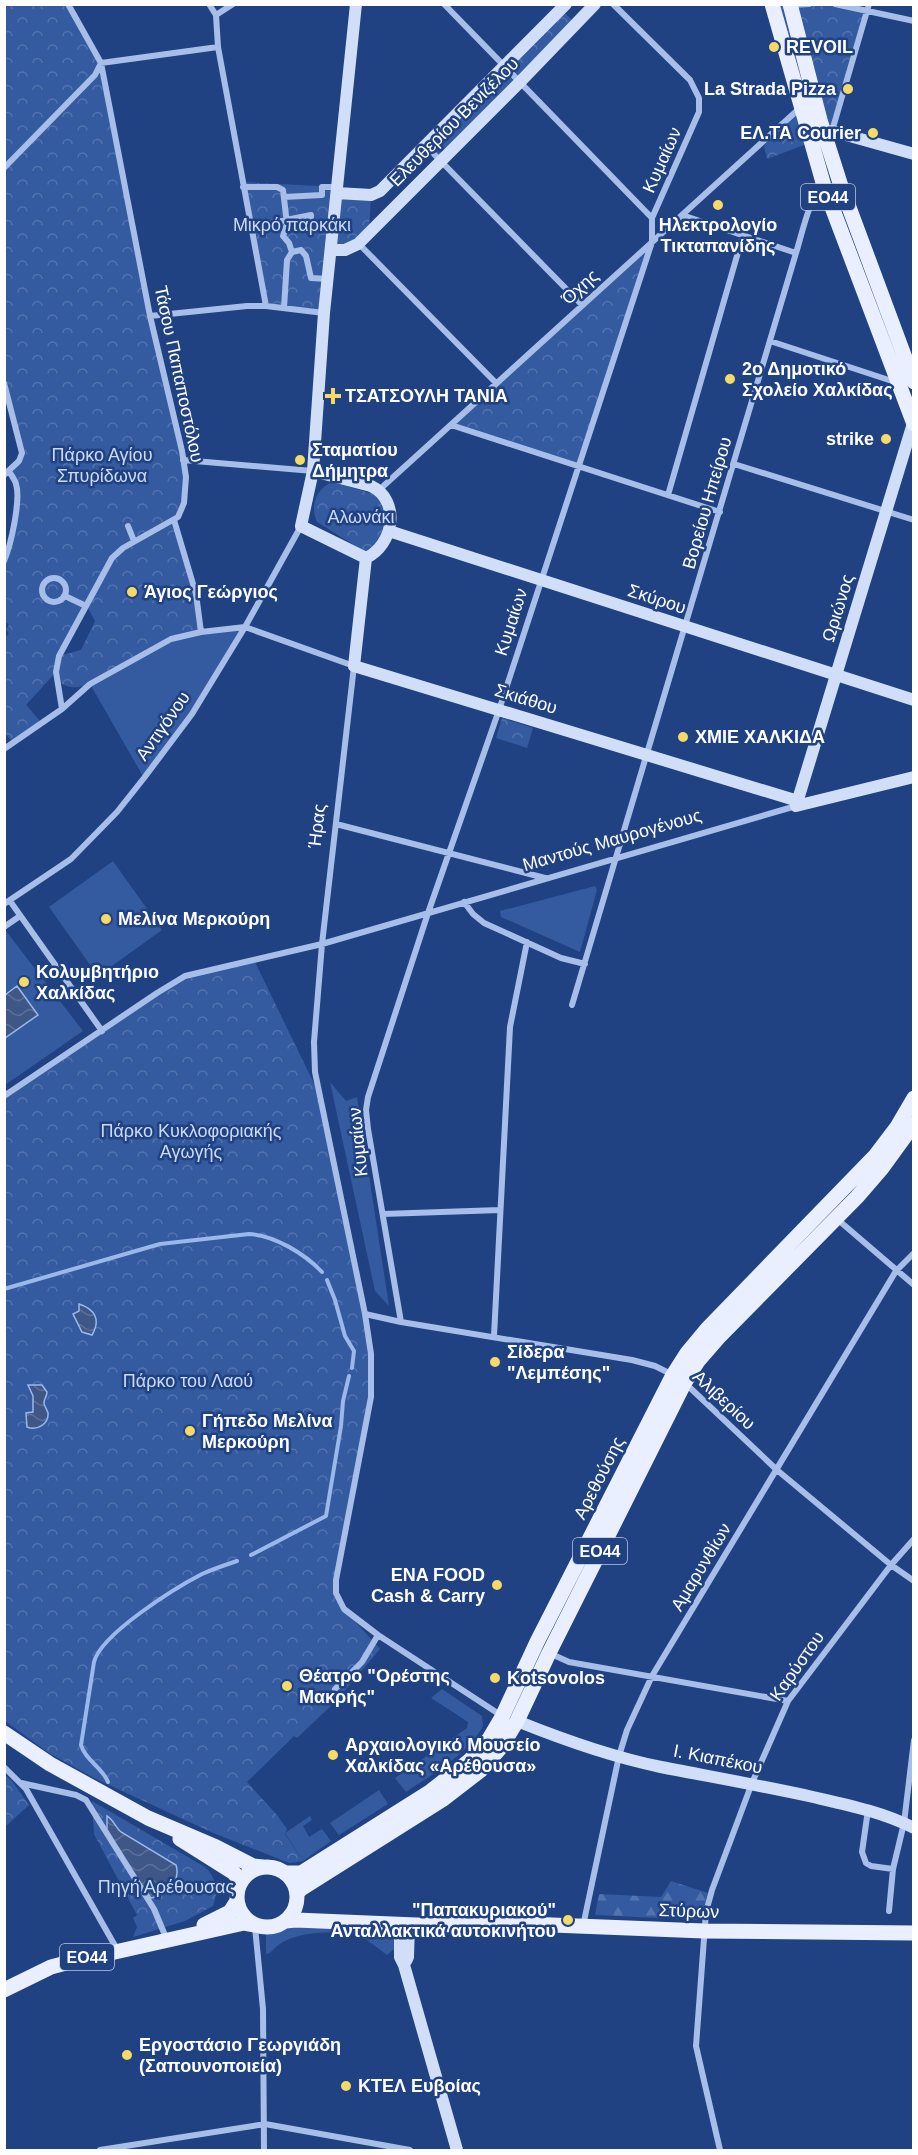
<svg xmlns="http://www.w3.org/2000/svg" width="918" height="2155" font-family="Helvetica,sans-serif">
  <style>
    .grass { fill: #345aa0 }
    .forest { fill: url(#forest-firs) }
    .park { fill: url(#park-crowns); fill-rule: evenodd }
    .water { fill: url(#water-waves); stroke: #9ab8ea; stroke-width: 1.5 }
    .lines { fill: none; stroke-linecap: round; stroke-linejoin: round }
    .stream { stroke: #9ab8ea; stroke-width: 4 }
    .street { stroke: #a7bee8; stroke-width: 6 }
    .secondary { stroke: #d1def7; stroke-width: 12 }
    .primary { stroke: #e9effe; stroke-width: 15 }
    .poi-dot { fill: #f6da67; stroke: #204282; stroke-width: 2 }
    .labels { text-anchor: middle; stroke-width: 5; stroke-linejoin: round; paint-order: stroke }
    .shield { fill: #204282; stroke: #bcc6da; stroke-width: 1.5 }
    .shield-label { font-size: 16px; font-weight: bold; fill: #fff }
    .poi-label { font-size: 18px; font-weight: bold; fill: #fff; stroke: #204282; text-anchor: start }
    .street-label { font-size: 18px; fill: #fff; stroke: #204282 }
    .park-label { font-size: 18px; fill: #cbdaf6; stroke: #204282 }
  </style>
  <defs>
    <pattern id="forest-firs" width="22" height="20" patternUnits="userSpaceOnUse" patternTransform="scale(1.5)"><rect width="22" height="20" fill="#345aa0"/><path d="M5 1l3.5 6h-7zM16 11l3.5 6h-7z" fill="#5273ae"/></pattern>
    <pattern id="park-crowns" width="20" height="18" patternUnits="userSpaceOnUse" patternTransform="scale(1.5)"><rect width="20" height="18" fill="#345aa0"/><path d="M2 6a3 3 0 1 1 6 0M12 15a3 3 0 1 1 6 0" fill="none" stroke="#5273ae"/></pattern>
    <pattern id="water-waves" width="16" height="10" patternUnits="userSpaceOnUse" patternTransform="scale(1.5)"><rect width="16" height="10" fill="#3f5786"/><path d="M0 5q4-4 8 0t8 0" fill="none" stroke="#5c7098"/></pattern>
  </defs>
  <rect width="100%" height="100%" fill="#204282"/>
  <path class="grass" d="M245,627L192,714L144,778L90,684L171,639Z
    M113,861L162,930L98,976L49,907Z
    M595,886L597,890L580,952L501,917L500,911Z
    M6,931L83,1031L5,1085L4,932Z
    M330,1082L346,1101L357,1097L389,1306L375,1291Z
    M442,1689L482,1716L483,1726C467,1755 433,1774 406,1792L395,1778L467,1728L468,1722L431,1698Z
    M379,1790L388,1804L339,1835L330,1823Z
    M310,1816L312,1820L303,1826L309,1837L322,1829L331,1841L303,1861L285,1833Z
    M300,1926L329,1927L335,1932C311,1933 286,1934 270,1953L266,1954V1931Z
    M355,1931H387L394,1937V1949L387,1955Z"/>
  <path class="forest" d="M671,1881L708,1893L700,1920L595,1915L599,1894L661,1897Z"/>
  <path class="park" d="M5,5H68L101,63L150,316L182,451L185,498L174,520L196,594L201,632L182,636L90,684C78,688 71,689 60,683L56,672L26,705L41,722L13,743L5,733L4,638L9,634L6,629L9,625L5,621V560L9,546L16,485L9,471L22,453L4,383ZM87,606L95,621L81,650L59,656Z
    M772,5H835L868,11L832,131L812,142L767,159L764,146L801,106Z
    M561,9L576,24L441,161L426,146Z
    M242,182L337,187L371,195L369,233L331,251L324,313L266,306Z
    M652,242L578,466L451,425Z
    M332,482L377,495L387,510L379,543L366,551L362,550L317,522C310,506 315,490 332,482Z
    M502,718L533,728L527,748L496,738Z
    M254,960L321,1098L365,1314L371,1397L336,1593L344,1609L380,1649L336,1701L297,1738L294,1736L247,1782L277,1815L287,1829L285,1834L303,1861L290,1863L284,1861L211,1832L96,1779L49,1753L5,1721V1096L185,976Z
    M5,1775L12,1781L29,1805L5,1827Z
    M92,1801L205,1867C216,1877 219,1892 213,1906L185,1921L133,1937L137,1927L133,1918L137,1915L94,1834Z"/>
  <path class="water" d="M17,986L38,1015L5,1038V995Z
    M79,1304C95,1309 101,1320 92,1335L82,1332L73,1314L79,1311Z
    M28,1385H42L47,1392C47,1396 44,1399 44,1403C44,1406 47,1409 48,1413C49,1424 37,1431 27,1427L26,1413L33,1412V1396Z
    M107,1816C114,1820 115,1827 121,1832L176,1865C181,1881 166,1896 151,1898L104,1831L107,1828Z"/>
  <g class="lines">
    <path class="stream" d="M327,1280L335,1300L345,1336L354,1351L352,1368
      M4,1289L160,1244L249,1234C274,1235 305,1254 322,1272
      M251,1555L326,1516L341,1426L343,1401L349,1376
      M108,1782C103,1768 85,1760 81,1745L94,1662C101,1634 175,1588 202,1574C213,1569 225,1565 237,1561"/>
    <path class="street" d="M209,4L216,15L218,47L266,306
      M444,4L652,218
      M835,4L914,21
      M791,5L809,4
      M216,15L233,4
      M832,131L869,4
      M426,146L582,305
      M4,168L95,75L101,63L218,47
      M243,187H277L283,190L287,224L283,236L289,243L292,252
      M284,197L322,195V187H337
      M682,215L796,253
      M250,227L311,215V225L332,227
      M359,244L496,383
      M284,308L287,260L292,252L301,250L306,256L311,278L328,279
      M150,316L247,306H266L324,313
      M770,341L895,382
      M4,383L22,453L19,461L4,475
      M451,425L720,512
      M183,460L313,471
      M734,464L914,520
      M379,490L801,107
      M668,495L743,235
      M174,520L196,594L201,632
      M128,526L134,541
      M4,561C11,545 21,500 16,484C15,480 11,475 9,471
      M42 590a12 12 0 1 1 24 0a12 12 0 1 1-24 0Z
      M65,596L86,606
      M62,709L56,672L59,656L112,558L123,548L178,517L184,503L186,477L182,451L150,316L101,63L68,4
      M4,749L62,709L90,684L171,639L201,632L245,627L354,666L322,944L314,1042L315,1072L365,1314L371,1354V1397L336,1580V1593L344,1609L378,1635L502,1716
      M336,824L545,878
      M10,901L102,1031
      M464,902L473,914L484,923L561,958L585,964
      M4,904L71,859L117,812L144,778L192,714L245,627L301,526
      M4,927L20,916
      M572,1005L796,253C801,238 810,193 824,186
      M4,1096L157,993L185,976L322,944L796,806
      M383,1214L500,1210
      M837,1219L914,1285
      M365,1314L401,1322L632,1360L655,1366L673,1375
      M401,1322L368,1129L366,1110L368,1097L428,913L499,710L652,242V218L699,112V98L690,80L613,4
      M494,1336L510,1027L527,942
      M686,1384L777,1470L891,1565L914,1581
      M549,1653L569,1662L788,1701
      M335,1689L362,1662L378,1635
      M4,1767L26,1789L118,1951
      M21,1783L76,1795L86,1800L154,1909L167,1940
      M868,1810L862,1852L866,1863L871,1866L893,1869L904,1823L914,1740
      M889,1911L893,1869
      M583,1926L619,1756L627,1730L652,1676L896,1271L914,1253
      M255,1927L263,2009L264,2150
      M100,2150L265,2124L410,2150
      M720,2150L696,2046L706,1912L712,1890L752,1783L788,1701L891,1565L914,1539"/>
    <path class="secondary" d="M824,134L832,131L914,154
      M337,193L371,195L380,191L566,4
      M331,250H345L358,244L519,83L595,4
      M313,471L371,486C401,500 394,545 366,558L301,526L313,471L324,313L356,4
      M389,531L914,700
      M366,558L354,666L798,801
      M796,806L914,420
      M796,806L914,777
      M517,1721C564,1740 612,1757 661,1767C712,1777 763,1786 813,1797C848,1805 882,1812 914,1828
      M400,1924V1957L404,1965L457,2150
      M406,1961L408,1957L409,1924"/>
    <path class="primary" d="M772,4L824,186L914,424
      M790,4L820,120L840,183L914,382
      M4,1733L50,1764L148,1818L216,1847L253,1866L263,1867
      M180,1839L234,1873L238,1878L239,1886
      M237 1897a30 30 0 1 1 60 0a30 30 0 1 1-60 0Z
      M286,1873H301L431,1791L469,1761L489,1739L502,1717L537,1642L673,1375L687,1353L707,1329L875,1156L897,1127L914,1098
      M297,1893L301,1889L442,1800L481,1770L502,1746L517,1721L549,1653L685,1382L698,1361L718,1338L857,1197L882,1168L914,1124
      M285,1921L296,1920L416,1925L527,1924L704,1931L914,1933
      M204,1925L230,1912L237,1901
      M4,1990L51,1967L66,1963L244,1923L255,1925"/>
  </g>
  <g class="poi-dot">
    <circle cx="774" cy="47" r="6"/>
    <circle cx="848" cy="89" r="6"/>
    <circle cx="873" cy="133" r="6"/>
    <circle cx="718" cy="205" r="6"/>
    <circle cx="730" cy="379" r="6"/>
    <path d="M330 387h6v6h6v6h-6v6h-6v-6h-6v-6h6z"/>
    <circle cx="886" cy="439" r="6"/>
    <circle cx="300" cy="460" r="6"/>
    <circle cx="132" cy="592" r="6"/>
    <circle cx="683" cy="737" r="6"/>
    <circle cx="106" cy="919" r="6"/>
    <circle cx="24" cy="982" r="6"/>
    <circle cx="495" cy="1362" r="6"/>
    <circle cx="190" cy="1431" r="6"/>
    <circle cx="497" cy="1585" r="6"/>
    <circle cx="495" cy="1678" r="6"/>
    <circle cx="287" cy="1686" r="6"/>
    <circle cx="333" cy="1755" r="6"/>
    <circle cx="568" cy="1920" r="6"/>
    <circle cx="127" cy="2055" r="6"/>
    <circle cx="346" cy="2086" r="6"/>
  </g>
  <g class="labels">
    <g class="shield">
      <rect x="801" y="184" width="54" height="26" rx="4.5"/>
      <rect x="573" y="1538" width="54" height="26" rx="4.5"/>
      <rect x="60" y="1944" width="54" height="26" rx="4.5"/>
    </g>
    <g class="shield-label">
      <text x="828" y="203">ΕΟ44</text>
      <text x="600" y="1557">ΕΟ44</text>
      <text x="87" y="1963">ΕΟ44</text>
    </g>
    <g class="poi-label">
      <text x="786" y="53">REVOIL</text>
      <text x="836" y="95" text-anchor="end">La Strada Pizza</text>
      <text x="861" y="139" text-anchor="end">ΕΛ.ΤΑ Courier</text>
      <text x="718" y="231" text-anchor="middle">Ηλεκτρολογίο<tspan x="718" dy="21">Τικταπανίδης</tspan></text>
      <text x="742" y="375">2ο Δημοτικό<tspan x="742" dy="21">Σχολείο Χαλκίδας</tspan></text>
      <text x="345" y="402">ΤΣΑΤΣΟΥΛΗ ΤΑΝΙΑ</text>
      <text x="874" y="445" text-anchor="end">strike</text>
      <text x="312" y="456">Σταματίου<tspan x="312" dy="21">Δήμητρα</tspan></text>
      <text x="144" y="598">Άγιος Γεώργιος</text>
      <text x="695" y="743">ΧΜΙΕ ΧΑΛΚΙΔΑ</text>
      <text x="118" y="925">Μελίνα Μερκούρη</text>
      <text x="36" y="978">Κολυμβητήριο<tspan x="36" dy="21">Χαλκίδας</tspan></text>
      <text x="507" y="1358">Σίδερα<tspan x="507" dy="21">"Λεμπέσης"</tspan></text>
      <text x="202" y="1427">Γήπεδο Μελίνα<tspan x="202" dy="21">Μερκούρη</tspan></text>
      <text x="485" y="1581" text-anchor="end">ENA FOOD<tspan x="485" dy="21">Cash &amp; Carry</tspan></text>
      <text x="299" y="1682">Θέατρο "Ορέστης<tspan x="299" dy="21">Μακρής"</tspan></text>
      <text x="507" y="1684">Kotsovolos</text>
      <text x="345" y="1751">Αρχαιολογικό Μουσείο<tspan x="345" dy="21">Χαλκίδας «Αρέθουσα»</tspan></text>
      <text x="556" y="1916" text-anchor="end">"Παπακυριακού"<tspan x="556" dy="21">Ανταλλακτικά αυτοκινήτου</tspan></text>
      <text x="139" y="2051">Εργοστάσιο Γεωργιάδη<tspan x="139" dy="21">(Σαπουνοποιεία)</tspan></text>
      <text x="358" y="2092">ΚΤΕΛ Ευβοίας</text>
    </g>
    <g class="street-label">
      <text transform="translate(454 122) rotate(-45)" y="6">Ελευθερίου Βενιζέλου</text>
      <text transform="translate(662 160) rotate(-66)" y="6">Κυμαίων</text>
      <text transform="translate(580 287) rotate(-42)" y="6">Όχης</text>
      <text transform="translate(179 374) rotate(78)" y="6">Τάσου Παπαποστόλου</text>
      <text transform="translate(707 503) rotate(-74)" y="6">Βορείου Ηπείρου</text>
      <text transform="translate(657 599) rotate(18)" y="6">Σκύρου</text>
      <text transform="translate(838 608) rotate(-73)" y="6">Ωριώνος</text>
      <text transform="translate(511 622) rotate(-72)" y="6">Κυμαίων</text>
      <text transform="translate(526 699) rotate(17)" y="6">Σκιάθου</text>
      <text transform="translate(163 726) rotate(-55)" y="6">Αντιγόνου</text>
      <text transform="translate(317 826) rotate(-83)" y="6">Ήρας</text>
      <text transform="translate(612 840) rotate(-16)" y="6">Μαντούς Μαυρογένους</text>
      <text transform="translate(358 1142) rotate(-96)" y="6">Κυμαίων</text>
      <text transform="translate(724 1400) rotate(43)" y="6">Αλιβερίου</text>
      <text transform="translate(599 1478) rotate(-63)" y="6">Αρεθούσης</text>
      <text transform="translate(701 1567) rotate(-59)" y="6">Αμαρυνθίων</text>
      <text transform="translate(797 1666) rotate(-55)" y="6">Καρύστου</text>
      <text transform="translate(718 1759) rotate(11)" y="6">Ι. Κιαπέκου</text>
      <text transform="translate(689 1911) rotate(2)" y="6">Στύρων</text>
    </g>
    <g class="park-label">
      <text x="292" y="231">Μικρό παρκάκι</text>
      <text x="102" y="461">Πάρκο Αγίου<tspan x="102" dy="21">Σπυρίδωνα</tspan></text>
      <text x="361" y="523">Αλωνάκι</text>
      <text x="191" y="1137">Πάρκο Κυκλοφοριακής<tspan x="191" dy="21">Αγωγής</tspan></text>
      <text x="188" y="1387">Πάρκο του Λαού</text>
      <text x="166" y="1893">Πηγή Αρέθουσας</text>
    </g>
  </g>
  <rect width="918" height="2155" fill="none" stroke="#ffffff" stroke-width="12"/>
</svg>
